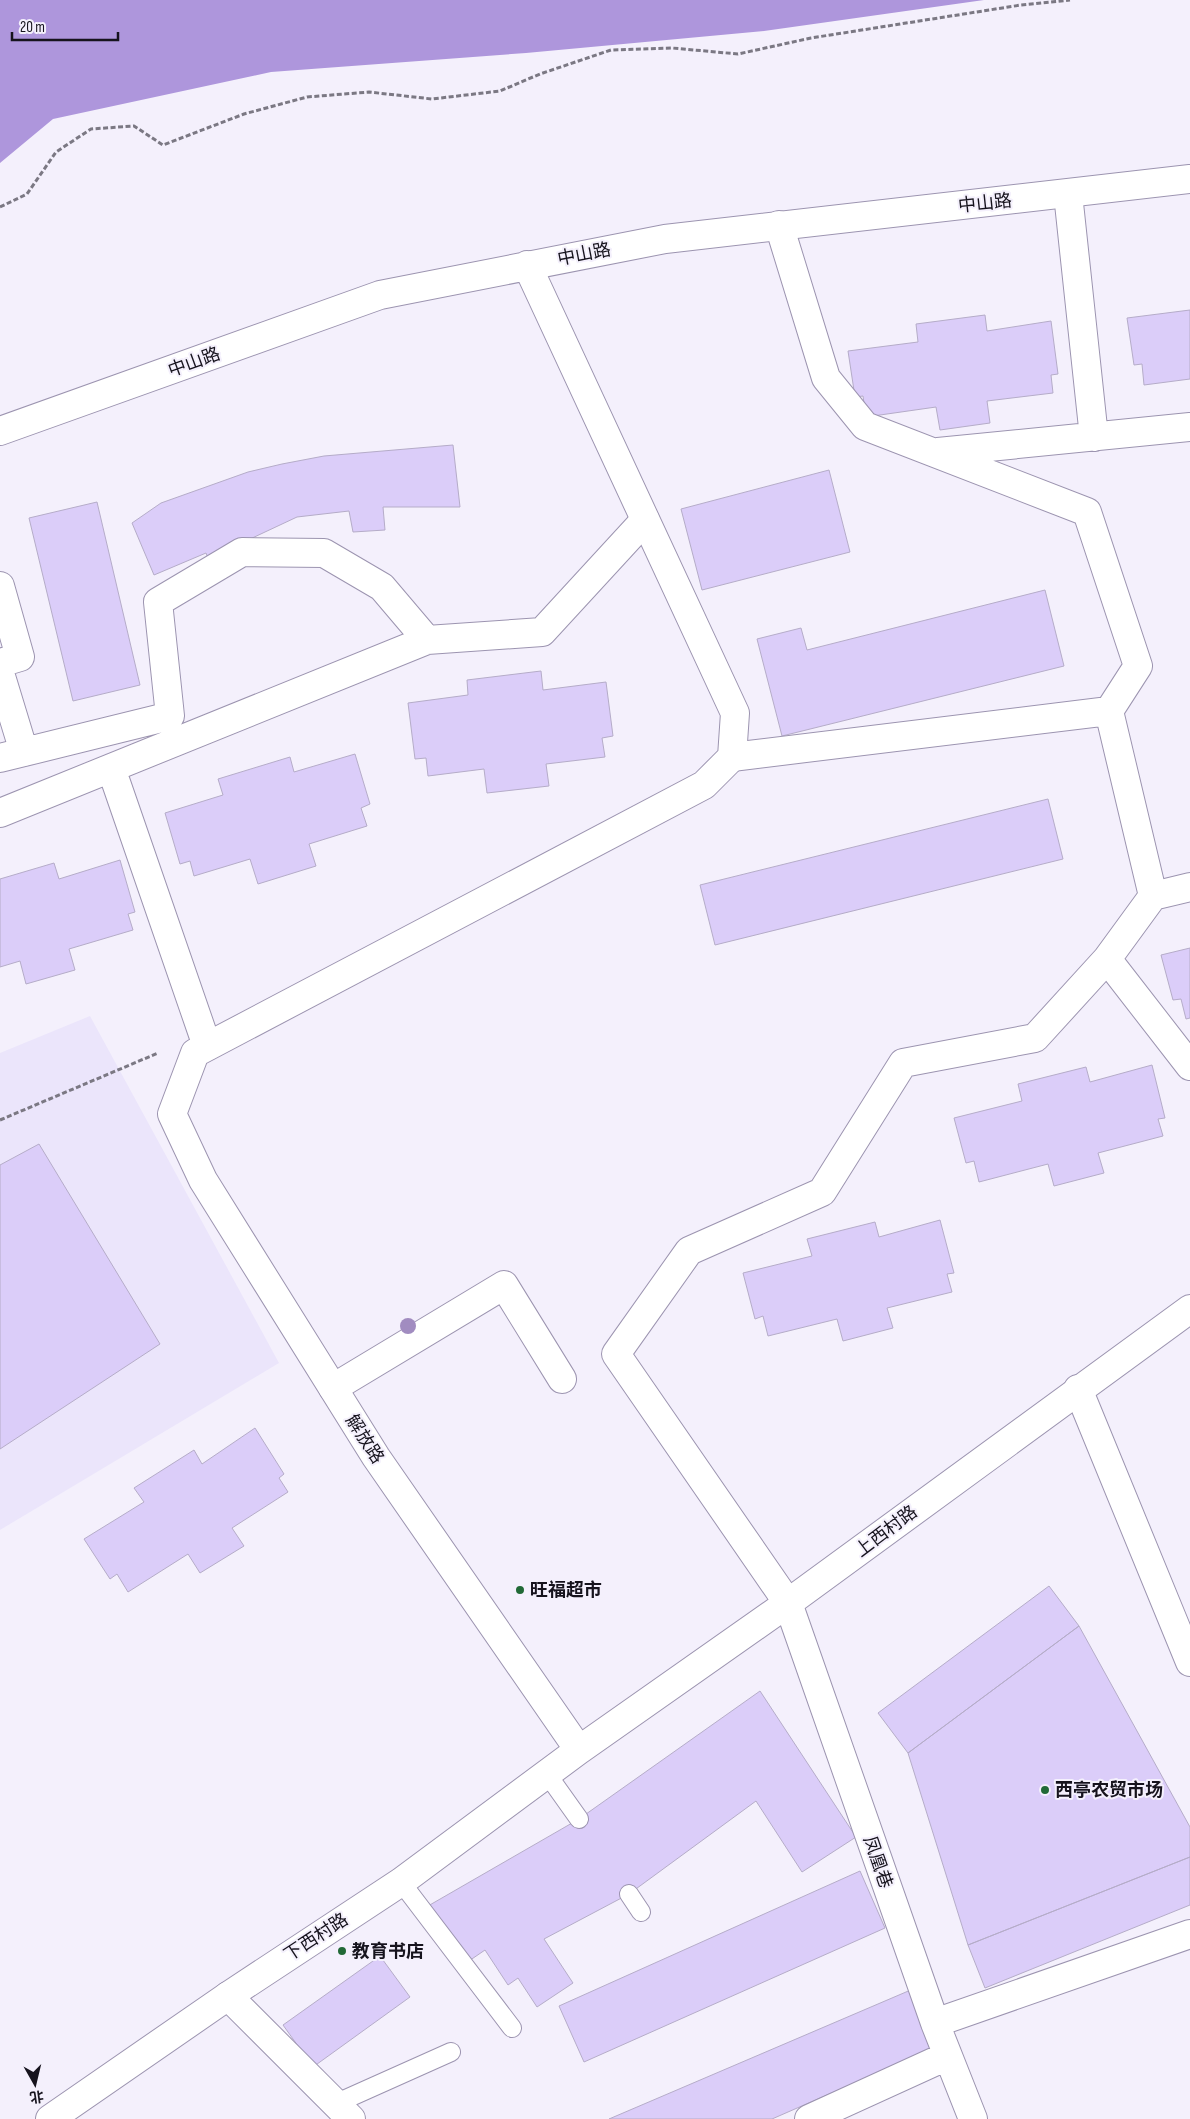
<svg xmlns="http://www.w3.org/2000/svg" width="1190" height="2119" font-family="'Sofia Sans Condensed','Noto Sans SC',sans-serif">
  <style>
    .built { fill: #ebe5fb }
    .water { fill: #ae96dc }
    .building { fill: #dbcdf9; stroke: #b5acc8 }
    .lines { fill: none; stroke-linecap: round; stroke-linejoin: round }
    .service-casing { stroke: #9c94b0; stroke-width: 20 }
    .minor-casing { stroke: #9c94b0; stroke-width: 30 }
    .tertiary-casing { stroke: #9c94b0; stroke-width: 30 }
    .path { stroke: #7b7883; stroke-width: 3; stroke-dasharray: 5 2.5; stroke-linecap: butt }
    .service { stroke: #fff; stroke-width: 18 }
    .minor { stroke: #fff; stroke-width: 28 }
    .tertiary { stroke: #fff; stroke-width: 28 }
    .tree { fill: #a18cc0 }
    .poi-dot { fill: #216936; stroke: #f4f0fc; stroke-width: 2 }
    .labels { text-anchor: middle; stroke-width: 4; stroke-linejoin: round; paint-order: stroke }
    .street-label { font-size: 18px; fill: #16131d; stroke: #f4f0fc }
    .poi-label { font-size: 18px; font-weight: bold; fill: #16131d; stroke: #f4f0fc; text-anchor: start }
  </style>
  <rect width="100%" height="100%" fill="#f4f0fc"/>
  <path class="built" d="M90,1016L279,1363L0,1530V1053Z"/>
  <path class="water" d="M0,0H984L764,31L526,53L271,72L53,119L0,163Z"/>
  <path class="building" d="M1190,310V379L1144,385L1142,364L1134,365L1127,318Z
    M985,315L987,331L1051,321L1058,374L1051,375L1053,393L987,401L990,423L940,430L936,407L866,417L863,396L855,397L848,351L918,342L916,324Z
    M453,445L460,507H383L385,530L353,532L349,511L297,517L248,540L214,573L206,553L154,575L132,523L161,503L248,472L282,464L324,456Z
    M829,470L850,552L702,590L681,509Z
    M97,502L140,685L73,701L29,518Z
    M1045,590L1064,666L782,736L757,639L801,628L807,650Z
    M541,671L543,690L606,682L613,736L602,738L605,757L546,764L549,786L487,793L484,769L428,776L426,758L415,759L408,703L468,695L467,680Z
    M355,754L370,804L361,808L367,826L309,844L316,866L258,884L250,859L194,876L190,861L180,864L165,813L223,795L218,779L290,757L294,772Z
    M1048,799L1063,859L715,945L700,885Z
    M120,860L135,912L128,914L133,930L69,949L75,970L26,984L20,961L0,967V879L54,863L59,879Z
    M1190,948V1018L1186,1019L1181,999L1173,1000L1161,955Z
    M1152,1065L1165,1118L1158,1119L1163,1136L1098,1153L1104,1173L1054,1186L1048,1164L979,1182L974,1161L966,1163L954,1118L1022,1101L1018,1084L1086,1067L1090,1082Z
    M39,1144L160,1344L0,1449V1165Z
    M940,1220L954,1273L947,1274L952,1292L887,1308L893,1328L843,1341L837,1319L768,1336L763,1316L755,1319L743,1273L812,1256L807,1239L875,1222L879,1237Z
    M255,1428L284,1474L279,1478L288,1492L232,1528L244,1546L200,1573L188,1554L128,1592L117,1574L110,1579L84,1539L144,1502L134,1488L194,1450L202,1464Z
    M1049,1586L1079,1626L908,1753L878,1713Z
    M1079,1626L1190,1827V1857L968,1945L908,1753Z
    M760,1691L856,1837L802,1872L756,1801L629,1894L544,1939L573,1983L537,2007L518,1978L508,1985L485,1950L466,1963L428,1906L579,1819Z
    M1190,1857V1905L985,1988L968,1945Z
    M860,1871L885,1928L584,2062L559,2006Z
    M380,1956L410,1997L313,2067L283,2025Z
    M913,1989L939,2046L772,2119H609Z"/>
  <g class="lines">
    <defs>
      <path id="service" d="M547,1774L579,1819
        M401,1882L512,2028
        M629,1894L641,1912
        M337,2103L451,2052"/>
      <path id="minor" d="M1068,194L1094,437
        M779,225L826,378L865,426L1087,512L1138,666L1109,711L1153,896L1107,959L1035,1038L903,1063L822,1192L689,1251L616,1354L788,1603L935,2023L973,2119
        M938,452L1190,427
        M0,586L20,657L0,663
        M0,673L24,752
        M732,757L1109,711
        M0,758L170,716L158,602L242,552L324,553L382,587L427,640
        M111,768L207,1046
        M0,813L427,640L542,632L645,520
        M1153,896L1190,887
        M1107,959L1190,1066
        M333,1388L504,1285L562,1379
        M1078,1389L1190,1662
        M228,1996L351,2119
        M935,2023L1190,1934
        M809,2119L947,2056"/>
      <path id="tertiary" d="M527,265L735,713L732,757L704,785L195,1053L172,1114L203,1180L376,1457L579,1750
        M0,431L380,295L665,239L1190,179
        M50,2119L228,1996L401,1882L579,1750L788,1603L1190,1309"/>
    </defs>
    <use href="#service" class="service-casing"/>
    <use href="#minor" class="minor-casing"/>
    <use href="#tertiary" class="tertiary-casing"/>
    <path class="path" d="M0,207L27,194L56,152L91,129L134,126L163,145L244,114L307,97L369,92L432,99L500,91L540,74L611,50L672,48L738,54L811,38L1021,5L1070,0
      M0,1120L158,1053"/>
    <use href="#service" class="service"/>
    <use href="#minor" class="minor"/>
    <use href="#tertiary" class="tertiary"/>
  </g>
  <circle class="tree" cx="408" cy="1326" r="8"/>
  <g class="poi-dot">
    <circle cx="520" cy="1590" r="5"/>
    <circle cx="1045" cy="1790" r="5"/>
    <circle cx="342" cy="1951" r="5"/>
  </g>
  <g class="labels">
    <g class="street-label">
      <text transform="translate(985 203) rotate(-6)" y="6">中山路</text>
      <text transform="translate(584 254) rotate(-11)" y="6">中山路</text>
      <text transform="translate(194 362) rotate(-20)" y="6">中山路</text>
      <text transform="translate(365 1439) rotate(57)" y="6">解放路</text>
      <text transform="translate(886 1531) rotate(-37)" y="6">上西村路</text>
      <text transform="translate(878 1862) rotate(71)" y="6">凤凰巷</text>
      <text transform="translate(316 1937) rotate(-33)" y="6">下西村路</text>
    </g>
    <g class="poi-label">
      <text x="530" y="1596">旺福超市</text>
      <text x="1055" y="1796">西亭农贸市场</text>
      <text x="352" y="1957">教育书店</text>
    </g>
  </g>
  <g transform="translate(35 2084) rotate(172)" stroke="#f4f0fc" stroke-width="4" paint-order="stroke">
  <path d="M0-4L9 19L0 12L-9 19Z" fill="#16131d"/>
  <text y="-8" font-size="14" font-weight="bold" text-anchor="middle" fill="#16131d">北</text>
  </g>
  <path d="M12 32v8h106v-8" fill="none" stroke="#16131d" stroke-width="2.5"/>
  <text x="20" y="32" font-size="15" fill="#16131d" stroke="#f4f0fc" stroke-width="4" paint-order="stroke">20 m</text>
</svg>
